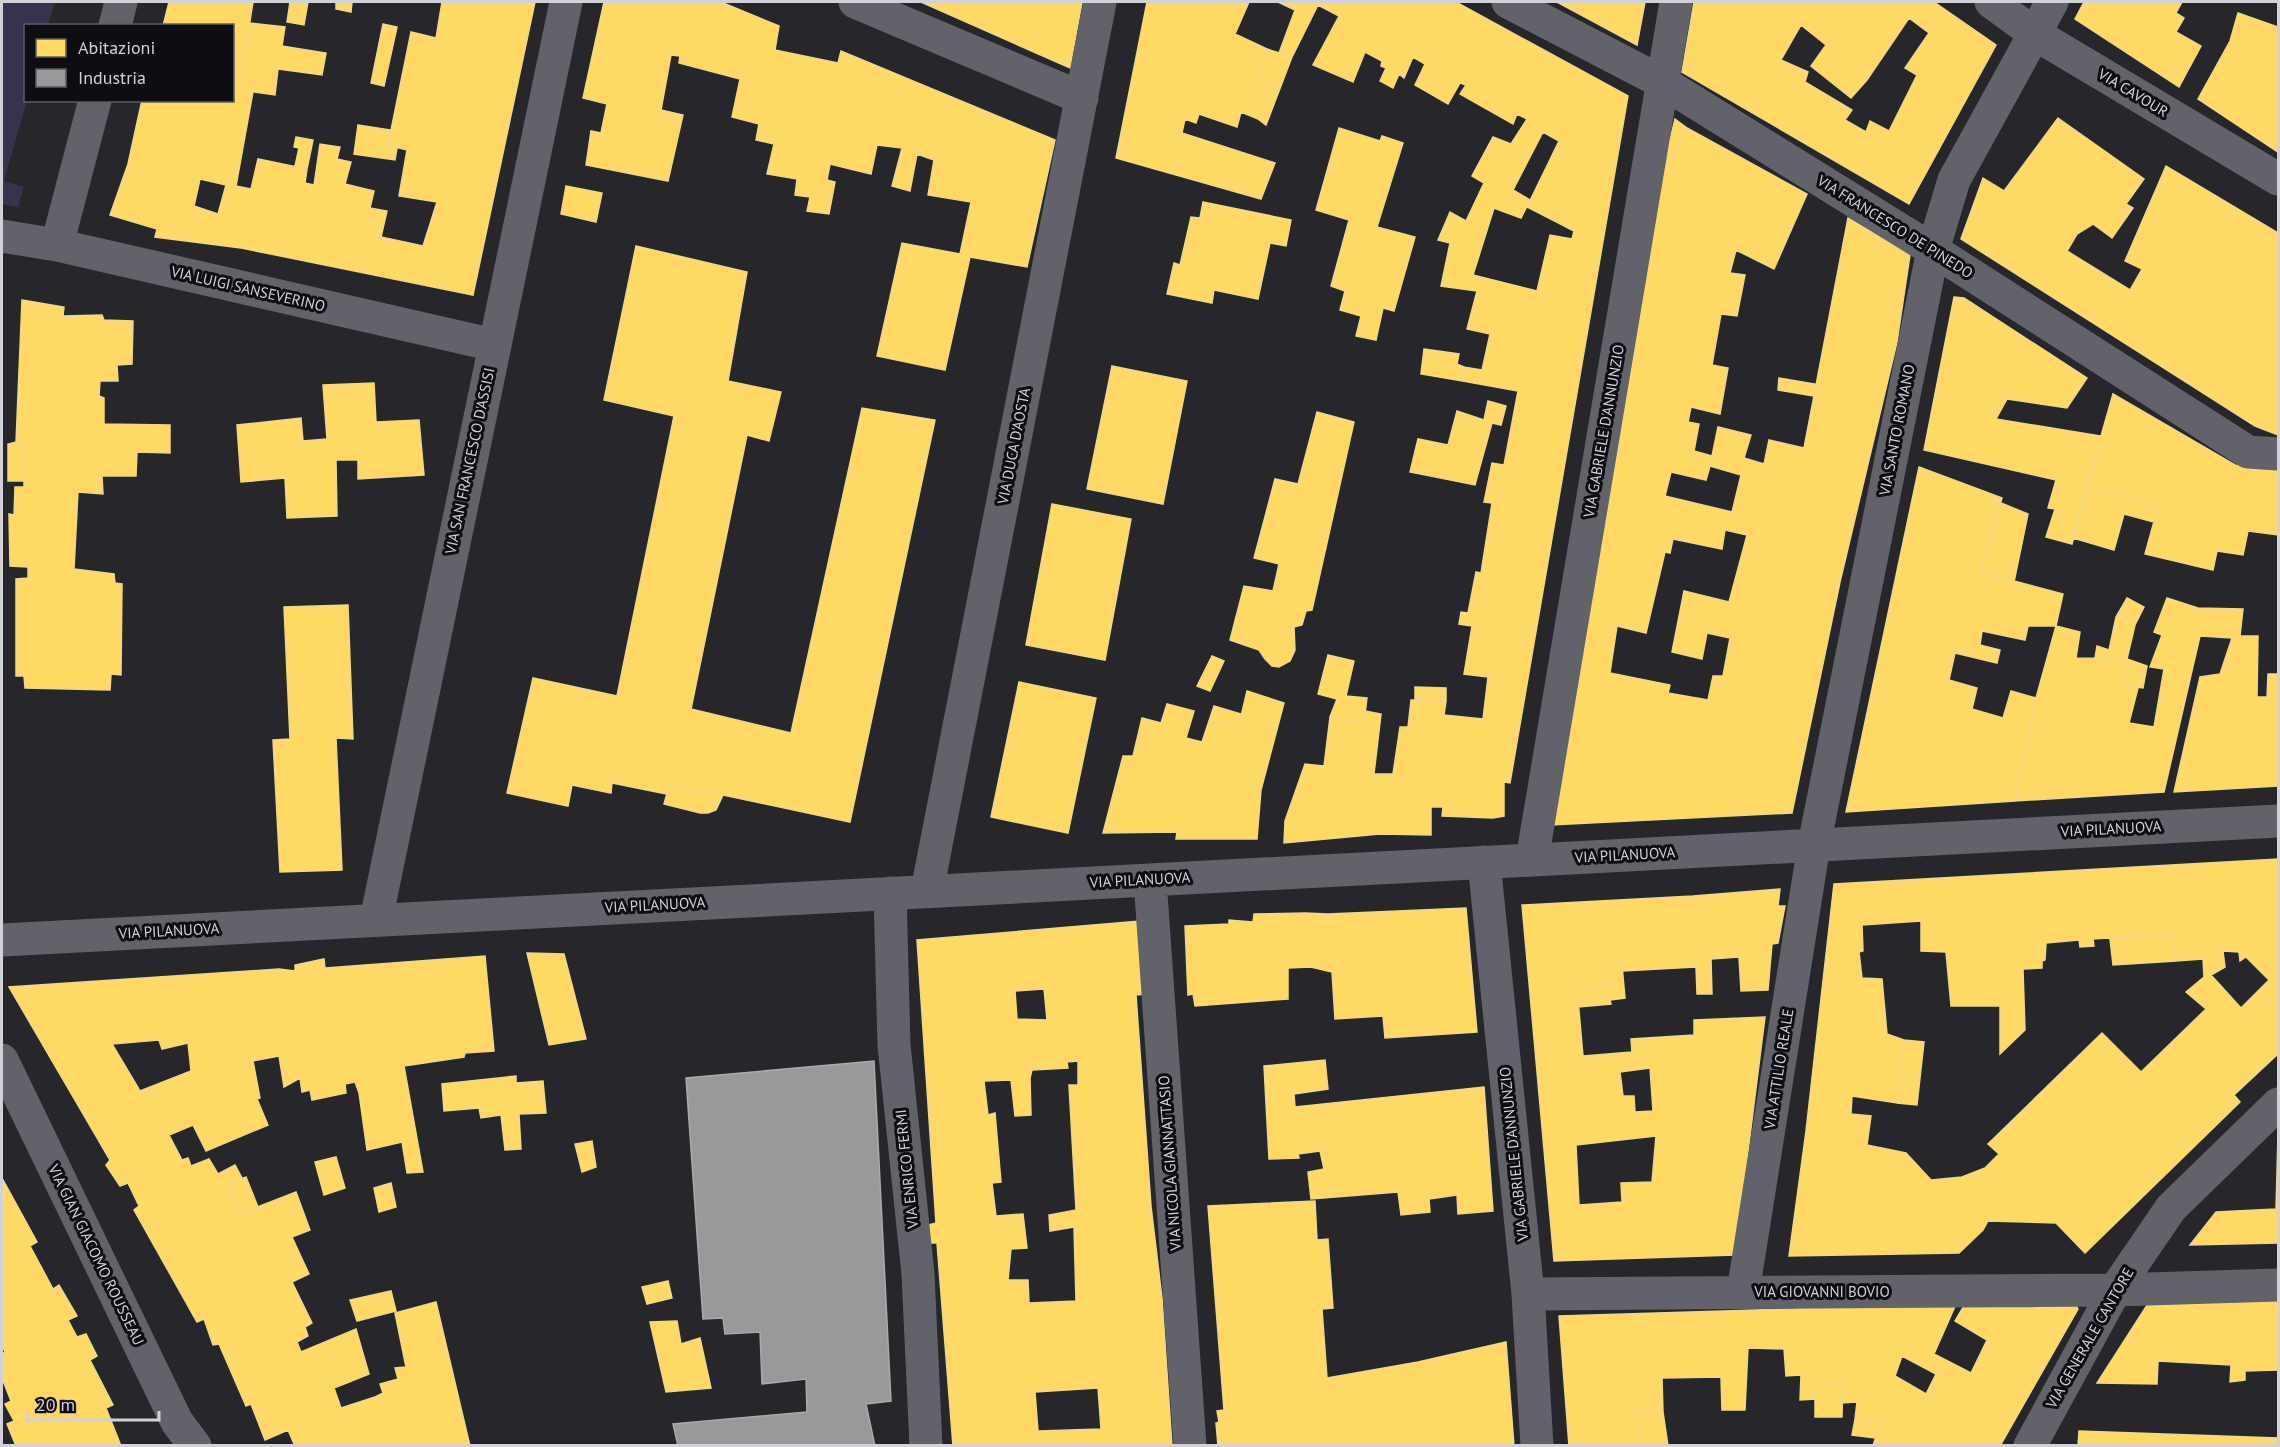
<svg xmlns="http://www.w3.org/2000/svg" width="2280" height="1447" font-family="'PT Sans',sans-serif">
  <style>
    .green { fill: #373250 }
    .homes { fill: #ffd966; stroke: #f1d788; stroke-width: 1.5; fill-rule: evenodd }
    .industry { fill: #999; stroke: #aaaaac; stroke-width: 1.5 }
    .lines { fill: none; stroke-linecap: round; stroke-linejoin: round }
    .minor { stroke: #62626a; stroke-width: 33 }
    .labels { text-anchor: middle; stroke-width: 6; stroke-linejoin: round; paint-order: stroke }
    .street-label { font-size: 15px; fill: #d1d1d7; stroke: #0e0e12 }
  </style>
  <rect width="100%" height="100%" fill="#26262b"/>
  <path class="green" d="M2,2H55L48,25L26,26L27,101L4,181L24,187L18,207L2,204Z"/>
  <path class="homes" d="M169,2H253L239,90L253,92L236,186L251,189L258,159L307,169L305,183L314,185L320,144L340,147L337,159L351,162L345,184L374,191L370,208L387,211L381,237L423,246L437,202L399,196L407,150L388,145L411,32L436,38L442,2H535L473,295L241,248L155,237L157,229L110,215L128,164L142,100H232V26H163ZM200,179L226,185L218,214L194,206Z
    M290,2H308L304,25L287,22Z
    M336,2H352L351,12L336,9Z
    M604,2H721L779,26L775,50L838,63L841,51L1055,140L1027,267L970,257L945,370L877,356L902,243L960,254L971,202L928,195L934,160L917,154L910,191L892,186L902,148L877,145L871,174L830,164L827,180L835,182L829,214L807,211L810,197L795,195L797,179L767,174L774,144L756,140L759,124L732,117L740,79L679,63L680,56L671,55L661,110L683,115L668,181L586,165L591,131L601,133L607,104L583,98Z
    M921,2H1082L1070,68Z
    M1147,2H1249L1235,34L1267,49L1256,79L1271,86L1258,119L1241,112L1237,127L1199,114L1196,123L1185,119L1182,133L1275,163L1261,199L1116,158Z
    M1278,2H1456L1628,96L1510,783L1504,782V816L1493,818L1442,816L1443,807H1431V835L1380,834L1284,843L1285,821L1305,764L1324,766L1330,717L1364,722L1365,711L1381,714L1374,774H1393L1400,727H1408L1411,700L1446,701L1444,715L1483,719L1488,677L1464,674L1472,626L1459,624L1461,612L1468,613L1476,572L1481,573L1492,503L1484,502L1492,463L1504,465L1518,391L1462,381L1464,367L1482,370L1490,334L1467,329L1477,291L1441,286L1450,243L1438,240L1450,212L1466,221L1484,183L1472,176L1493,137L1511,144L1527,119L1517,114L1513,124L1460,94L1466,85L1460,83L1448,104L1415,85L1425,64L1413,57L1404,78L1399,74L1393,88L1380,81L1386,68L1381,66L1382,61L1365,52L1353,82L1313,65L1339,16L1318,5L1292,57L1279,53L1295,10ZM1543,132L1559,141L1527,207L1574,231L1572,239L1550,235L1537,291L1473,275L1494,208L1502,211Z
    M1557,2H1645L1637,45Z
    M1694,2H1934L1996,45L1909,204L1682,72ZM1909,18L1929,33L1905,68L1917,75L1889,131L1870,121L1866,132L1845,120L1852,110L1805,82L1808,72L1781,60L1801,25L1826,45L1811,66L1851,98L1867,80Z
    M2084,2H2182L2176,13L2184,18L2176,32L2201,46L2179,87L2075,19Z
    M2238,13L2278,27V152L2198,99L2230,41Z
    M250,23L285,27L282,46L326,53L322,75L278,69L275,95L239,90Z
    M383,24L397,27L384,86L371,83Z
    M1267,49L1292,57L1266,125L1258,119L1271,86L1256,79Z
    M2058,118L2144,179L2126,204L2133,208L2112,238L2093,224L2077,234L2067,251L2130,290L2142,269L2125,261L2166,166L2278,233V435L2255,426L1961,239L1983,178L2004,191Z
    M1675,119L1687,128L1672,159L1666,156Z
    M358,125L391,130L388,145L397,148L395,160L354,154Z
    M1339,128L1380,141L1382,136L1403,143L1377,227L1415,237L1394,311L1383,308L1376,340L1356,336L1361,316L1340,310L1345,291L1331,286L1349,220L1316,210Z
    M1687,128L1807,194L1774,269L1736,250L1730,273L1745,275L1737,316L1721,314L1712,365L1728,368L1720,414L1691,407L1688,422L1699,424L1694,451L1712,456L1718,427L1751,435L1744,458L1764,464L1769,440L1804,448L1848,218L1910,255L1897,342L1840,582L1792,813L1551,825L1666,156L1672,159ZM1710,466L1741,475L1732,512L1665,496L1671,472L1706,480ZM1725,530L1747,535L1729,602L1684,591L1672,652L1702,659L1707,633L1730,638L1723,676H1713L1708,700L1668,693L1670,685L1610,673L1617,626L1646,633L1665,552L1670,553L1673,539L1722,549Z
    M296,137L313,140L307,169L295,166L299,148L294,147Z
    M566,186L602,193L596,222L561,214Z
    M1513,190L1530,200L1521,218L1502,211Z
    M1203,202L1291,220L1286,246L1270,243L1258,299L1214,290L1212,303L1167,294L1174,263L1180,265L1191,217L1200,218Z
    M636,246L747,272L728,381L781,392L769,441L747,435L691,709L791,733L862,408L935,420L850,822L723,795L669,786L667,794L612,783L611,793L572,785L568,806L507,793L533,678L617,696L674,416L604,400Z
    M1954,297L1964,298L2087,378L2067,408L2007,399L1996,419L2101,436L2072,544L2046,537L2055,509L2048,508L2056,480L1924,450Z
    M22,300L64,307L63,316L102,315L104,320L133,321L132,364L117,365L118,381H100L99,396L104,398V424L170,425V453L137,452L136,476H102L103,494L78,492L74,569L114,574L115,583L122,584L121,675L111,674L110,690L25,688L24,676H16V579L28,578V567L10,566L9,514L14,515L15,487H24V444L16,442Z
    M1424,349L1459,354L1457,364L1464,367L1462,381L1421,374Z
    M1112,366L1187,381L1163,504L1087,489Z
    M1779,378L1815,384L1813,396L1778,390Z
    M374,383L376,422L419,420L424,475L358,479V460H336L337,516L287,518L285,478L241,482L237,425L301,418L303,441L327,439L323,385Z
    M2113,394L2235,465L2278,470V535L2248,531L2243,555L2217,551L2213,570L2145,554L2158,507L2087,485Z
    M1488,401L1506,406L1501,425L1492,423L1475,485L1410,472L1418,439L1448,445L1457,411L1484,420Z
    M1317,412L1354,422L1312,610L1306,611L1302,625L1294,627L1295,650L1290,661L1279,667L1272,666L1265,659L1259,650L1230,640L1244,586L1273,591L1279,564L1254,558L1275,479L1298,484Z
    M16,442L24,444V481H8V444Z
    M1919,467L2002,498L1980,572L2063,594L2056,626H2028L2025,640L1982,631L1980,645L2000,650L1997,663L1955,653L1949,680L1977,688L1972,709L2003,718L2011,691L2036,698L2015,801L1846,812Z
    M2087,485L2158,507L2154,522L2124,514L2114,550L2073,538Z
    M2001,503L2028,514L2014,582L1980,572Z
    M1052,504L1131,519L1105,660L1026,645Z
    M2127,598L2144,607L2135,625L2127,659L2095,658L2097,646L2109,650L2116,617Z
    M2167,598L2198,608L2243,609L2240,636H2258L2257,697H2267L2268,674H2278V786L2174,792L2200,677L2220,674L2232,638L2200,636L2164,792L2015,801L2036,698L2056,626L2080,632L2076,658L2127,659L2121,685L2138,688L2129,723L2154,727L2164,669L2150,667L2162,635L2154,632Z
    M348,605L353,739L336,738L342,870L280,872L273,740L290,739L284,607Z
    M1328,655L1354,661L1346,696L1367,698L1364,722L1330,717L1337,699L1318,694Z
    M1212,656L1224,661L1210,691L1197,686Z
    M2127,659L2147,666L2143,688L2121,685Z
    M1019,682L1096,698L1068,833L991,817Z
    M1415,687L1446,688V701L1415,699Z
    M1247,691L1284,703L1261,790L1257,839H1176L1177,832L1103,833L1123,756H1133L1142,718L1161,723L1167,704L1194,711L1186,738L1202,742L1209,721L1238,729Z
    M1214,706L1241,714L1238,729L1209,721Z
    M669,786L723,795L716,810L708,813H700L664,804Z
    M2278,859V1054L2234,1095L2240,1102L2085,1253L2056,1223L1988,1221L1983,1230L1959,1253L1789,1256L1806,1131L1834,884ZM1921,921V951L1946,952L1951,1006H2000V1054L2025,1030L2023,969L2042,968V961L2045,960L2046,943L2079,940L2080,947L2094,946L2093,939L2173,934L2176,961L2203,959L2204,977L2186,992L2206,1009L2141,1072L2102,1033L1988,1144L1999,1154L1985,1168L1962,1177L1931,1180L1906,1153L1867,1145L1871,1116L1851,1114L1852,1096L1897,1103L1904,1040L1887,1034L1882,979L1862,978L1859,952L1863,951L1862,925ZM2223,951L2239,952L2240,961L2246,957L2269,980L2241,1008L2211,975L2225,967Z
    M1780,889L1778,906H1785L1778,943L1772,944L1768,990L1741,991L1739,957L1711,959L1712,994H1697L1696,967L1623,971L1622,965L1611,966L1612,984L1577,988L1583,1056L1632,1052L1631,1039L1694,1035V1020L1765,1017L1735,1255L1554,1261L1522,905L1693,896ZM1650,1068L1653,1111L1635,1112L1634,1096H1623L1620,1072ZM1656,1136L1652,1182L1621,1183L1622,1202L1579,1205L1576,1145Z
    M1466,908L1477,1032L1385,1038L1383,1016L1335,1019L1332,972L1311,967L1288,968V999L1195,1006L1193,994L1188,995L1185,926L1229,924V920L1253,922L1254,914L1305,913L1328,914Z
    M1140,921L1146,994L1136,995L1151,1206L1162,1298L1172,1446H953L937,1243H929L928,1225L936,1223L917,940ZM1044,989L1047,1020L1017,1019L1015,991ZM1078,1061V1085H1069L1076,1210L1049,1215L1050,1231L1074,1227L1076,1301L1029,1303L1028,1280H1008L1011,1249L1027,1248L1023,1214L996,1216L992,1183L1001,1182L995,1113L988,1115L984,1081L1011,1080L1015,1116L1031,1115L1030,1078L1032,1070L1068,1068L1067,1062ZM1098,1388L1101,1429L1038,1431L1035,1392Z
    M2173,934L2176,961L2113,965L2110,939Z
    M527,953L564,954L586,1039L549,1045Z
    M485,956L494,1051L465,1053L464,1057L404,1066L423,1172L407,1173L402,1142L367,1150L359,1093L355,1082L345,1084L346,1093L312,1100L310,1090L302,1092L300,1078L284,1087L279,1056L253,1061L260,1098L257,1099L268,1125L206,1151L193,1125L169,1135L182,1160L188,1158L191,1166L209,1159L218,1174L235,1165L242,1178L227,1185L239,1214L296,1192L310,1230L292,1237L309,1274L292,1282L312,1323L305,1327L308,1336L297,1342L301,1352L356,1329L369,1374L334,1388L341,1408L375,1397L383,1393L380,1384L398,1379L395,1368L406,1367L395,1313L436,1302L470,1446H295L288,1430L265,1440L251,1404L246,1406L219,1344L213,1345L204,1319L197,1322L134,1210L139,1206L128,1183L120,1186L106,1165L110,1160L9,987L279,969L295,971V965L324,959L325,968ZM159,1040L162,1049L188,1043L191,1071L140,1091L112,1044Z
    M1622,965L1625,998L1610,1000L1611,1004L1579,1007L1577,988L1612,984L1611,966Z
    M1904,1040L1924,1042L1917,1105L1897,1103Z
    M1325,1060L1328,1089L1294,1094L1295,1107L1484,1087L1493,1211L1458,1214L1457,1195L1429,1199L1430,1212L1401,1215L1398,1192L1311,1199L1308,1172L1324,1169L1320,1151L1298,1154L1299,1158L1269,1159L1264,1066Z
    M516,1076V1083L543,1081L546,1113L519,1114L521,1149L505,1150L501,1115L481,1118L479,1108L444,1111L442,1084Z
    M2278,1135V1243L2190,1245L2216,1212L2276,1209Z
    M592,1141L596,1167L582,1172L575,1144Z
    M336,1157L345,1188L324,1195L315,1162Z
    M246,1177L258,1207L239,1214L227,1185Z
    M2,1178L37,1242L30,1246L53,1289L59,1285L77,1316L68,1320L77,1337L86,1334L97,1356L90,1360L113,1405L106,1408L121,1446H16L7,1424L14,1421L5,1404L11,1401L2,1378V1354L5,1352L2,1346Z
    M391,1183L396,1207L379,1212L374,1188Z
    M1315,1201L1317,1240L1328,1239L1333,1308L1322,1309L1327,1378L1418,1362L1506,1342L1514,1446H1218L1216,1423L1219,1422L1217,1411L1224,1410L1208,1206Z
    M668,1281L672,1298L647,1304L642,1287Z
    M391,1291L396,1311L357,1321L350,1300Z
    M2151,1299L2278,1301V1370L2245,1371V1380L2230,1382L2231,1365L2158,1361L2157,1384L2097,1383Z
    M2074,1302L2078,1309L2000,1446H1873L1880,1423L1855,1419L1857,1402L1841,1403L1843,1383L1815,1384L1816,1399L1800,1400L1801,1375L1786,1376L1784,1349L1748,1348L1745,1410H1722L1721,1377L1662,1378L1663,1412L1637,1410L1639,1446H1569L1559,1316L1956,1304L1934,1354L1971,1373L1987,1340L1955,1321L1965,1304ZM1902,1356L1936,1374L1926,1394L1895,1376Z
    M677,1321L681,1344L700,1338L711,1388L666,1392L650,1322Z
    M1843,1383L1842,1417H1815V1384Z
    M1637,1410L1663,1412L1668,1446H1639Z
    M1855,1419L1880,1423L1875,1438L1852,1435Z
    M2079,1431L2278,1438V1446H2078Z"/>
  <path class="industry" d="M874,1061L891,1401L866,1404L875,1446H678L673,1424L807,1412L806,1379L762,1384L760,1332L725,1334L723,1318L703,1319L686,1078Z"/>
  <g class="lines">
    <path class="minor" d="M855,2L1082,98
      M1508,2L1662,82L1933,250L2248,452L2278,454
      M1991,2L2035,34L2278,179
      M115,26L121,2
      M2,236L57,245L494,345
      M57,245L95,100
      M1532,860L1676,2
      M1484,862L1528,1294L1537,1446
      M1150,880L1190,1446
      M927,891L1100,2
      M890,893L894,1045L918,1274L926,1446
      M376,920L566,2
      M2,940L2278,821
      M2,1060L177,1422L195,1446
      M1743,1292L1814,845L1933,250L1954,180L2052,2
      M1528,1294L2115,1290L2278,1285
      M2030,1446L2115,1290L2171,1208L2278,1104"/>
  </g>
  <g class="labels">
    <g class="street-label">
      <text transform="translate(2133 93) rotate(31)" y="5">VIA CAVOUR</text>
      <text transform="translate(1895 227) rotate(32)" y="5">VIA FRANCESCO DE PINEDO</text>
      <text transform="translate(248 289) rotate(13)" y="5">VIA LUIGI SANSEVERINO</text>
      <text transform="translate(1897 430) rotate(-79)" y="5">VIA SANTO ROMANO</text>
      <text transform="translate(1604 431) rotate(-80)" y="5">VIA GABRIELE D'ANNUNZIO</text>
      <text transform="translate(1014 446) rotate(-79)" y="5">VIA DUCA D'AOSTA</text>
      <text transform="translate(470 461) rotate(-78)" y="5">VIA SAN FRANCESCO D'ASSISI</text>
      <text transform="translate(2111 829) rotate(-3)" y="5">VIA PILANUOVA</text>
      <text transform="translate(1625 855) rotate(-3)" y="5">VIA PILANUOVA</text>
      <text transform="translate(1140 880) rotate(-3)" y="5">VIA PILANUOVA</text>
      <text transform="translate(655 905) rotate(-3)" y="5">VIA PILANUOVA</text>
      <text transform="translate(169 931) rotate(-3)" y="5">VIA PILANUOVA</text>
      <text transform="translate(1779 1069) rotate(-81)" y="5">VIA ATTILIO REALE</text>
      <text transform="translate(1514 1154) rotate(-96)" y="5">VIA GABRIELE D'ANNUNZIO</text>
      <text transform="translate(1170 1163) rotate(-94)" y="5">VIA NICOLA GIANNATTASIO</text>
      <text transform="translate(907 1169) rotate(-96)" y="5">VIA ENRICO FERMI</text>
      <text transform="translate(96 1255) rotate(64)" y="5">VIA GIAN GIACOMO ROUSSEAU</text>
      <text x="1822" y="1297">VIA GIOVANNI BOVIO</text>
      <text transform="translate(2090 1338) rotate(-60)" y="5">VIA GENERALE CANTORE</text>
    </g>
  </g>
  <rect width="2280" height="1447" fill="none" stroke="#d1d1d7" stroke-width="6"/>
  <rect x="24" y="24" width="210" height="78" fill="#0e0e12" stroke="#5c5c61" stroke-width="1.5"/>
  <rect x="36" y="39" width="30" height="18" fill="#ffd966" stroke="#5c5c61" stroke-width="1.5"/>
  <text x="78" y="54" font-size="18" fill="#d1d1d7">Abitazioni</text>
  <rect x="36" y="69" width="30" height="18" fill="#999999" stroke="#5c5c61" stroke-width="1.5"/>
  <text x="78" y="84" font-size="18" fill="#d1d1d7">Industria</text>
  <path d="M27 1411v9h132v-9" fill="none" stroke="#d1d1d7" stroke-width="3"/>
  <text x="36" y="1411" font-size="18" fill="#d1d1d7" stroke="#0e0e12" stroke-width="4.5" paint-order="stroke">20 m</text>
</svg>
